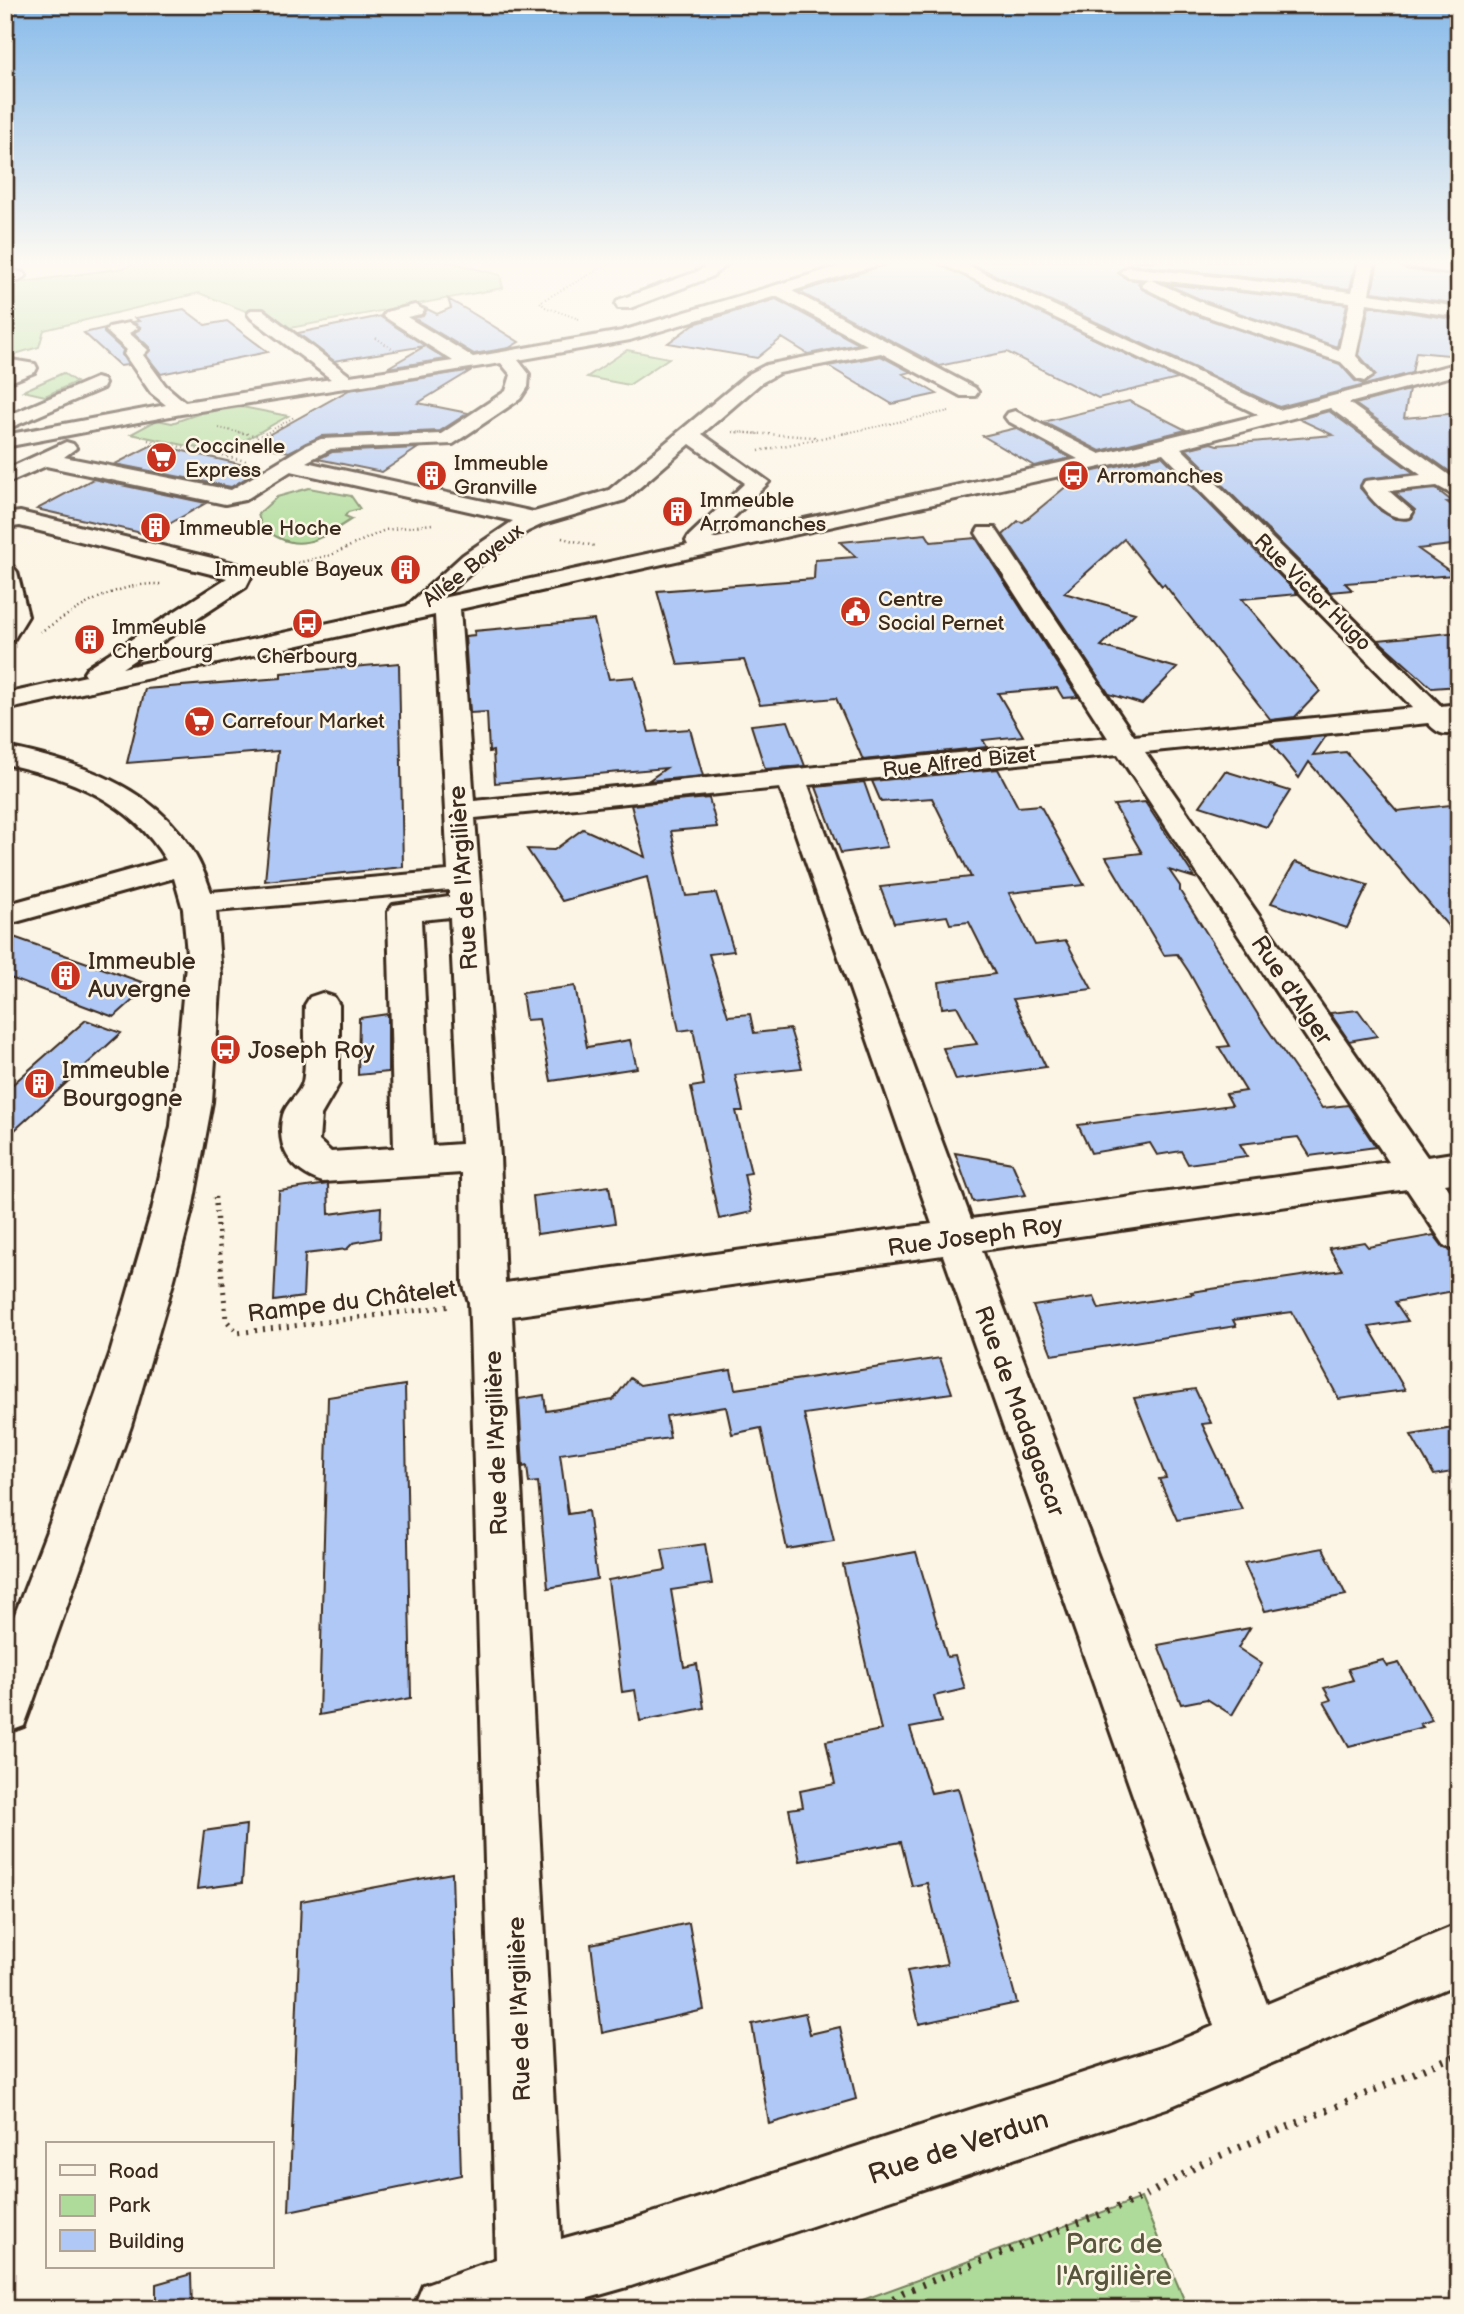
<svg xmlns="http://www.w3.org/2000/svg" width="1464" height="2314" font-family="'Balsamiq Sans',sans-serif">
  <style>
    .green { fill: #aedb99; stroke: #74825c; stroke-width: 2 }
    .building { fill: #afc8f5; stroke: #3b2a1e; stroke-width: 2 }
    .lines { fill: none; stroke-linecap: round; stroke-linejoin: round }
    .minor-casing { stroke: #3b2a1e; stroke-width: 6 }
    .path-far4 { stroke: #3b2a1e; stroke-width: 2; stroke-dasharray: 1 2.5; stroke-linecap: butt }
    .path-far3 { stroke: #3b2a1e; stroke-width: 2.5; stroke-dasharray: 1 3.5; stroke-linecap: butt }
    .path-far2 { stroke: #3b2a1e; stroke-width: 4.5; stroke-dasharray: 2 5; stroke-linecap: butt }
    .path-far1 { stroke: #3b2a1e; stroke-width: 5; stroke-dasharray: 2 6; stroke-linecap: butt }
    .path { stroke: #3b2a1e; stroke-width: 7; stroke-dasharray: 2.5 8; stroke-linecap: butt }
    .minor { fill: #fcf5e5; fill-rule: evenodd }
    .labels { text-anchor: middle; stroke-width: 5; stroke-linejoin: round; paint-order: stroke }
    .far-poi-label { font-size: 21px; fill: #3b2a1e; stroke: #fcf5e5; text-anchor: start }
    .far-street-label { font-size: 21px; fill: #3b2a1e; stroke: #fcf5e5 }
    .street-label { font-size: 24px; fill: #3b2a1e; stroke: #fcf5e5 }
    .poi-label { font-size: 24px; fill: #3b2a1e; stroke: #fcf5e5; text-anchor: start }
    .near-street-label { font-size: 28px; fill: #3b2a1e; stroke: #fcf5e5 }
    .near-park-label { font-size: 28px; fill: #58563d; stroke: #fcf5e5 }
  </style>
  <rect width="100%" height="100%" fill="#fcf5e5"/>
  <filter id="ink" filterUnits="userSpaceOnUse"><feTurbulence type="fractalNoise" baseFrequency=".0143" numOctaves="2"/><feDisplacementMap in="SourceGraphic" scale="14" xChannelSelector="R" yChannelSelector="G"/><feConvolveMatrix kernelMatrix="1 2 1 2 8 2 1 2 1" color-interpolation-filters="sRGB"/></filter>
  <g filter="url(#ink)">
    <path class="green" d="M139,261H445L500,275L503,288L290,328L199,293L44,330L39,347L5,357V277L24,282L125,268Z
      M627,350L669,358L629,385L587,377Z
      M63,373L76,382L45,396L23,391Z
      M242,407L288,416L222,453L131,434L157,420L172,423L201,413Z
      M309,488L351,496L360,509L348,512L345,516L352,519C320,540 294,557 261,525L258,514L277,497Z
      M1141,2198L1188,2309H838Z"/>
    <path class="building" d="M898,261H933L1178,379L1098,398L1007,352L939,366L799,292Z
      M965,261H1356L1350,289L1128,264L1118,273L1127,279L1141,281L1138,283L1142,289L1190,313L1340,364L1355,381L1363,384L1376,375L1359,355L1369,306L1459,320V356L1416,352L1412,373L1279,407Z
      M1378,261H1394L1405,269L1459,277V304L1372,292Z
      M1166,284L1347,304L1337,347L1204,301Z
      M448,299L469,311L519,342L509,348L474,354L414,318L423,316L427,309L423,307L437,314L451,308Z
      M776,299L859,344L808,354L782,338L757,358L668,343L694,324Z
      M184,309L205,325L227,321L268,352L161,374L146,355L150,348L134,333L140,327L133,322L139,321L135,318Z
      M381,316L425,346L334,361L298,333Z
      M105,328L104,333L123,350L122,355L128,365L120,366L84,333Z
      M425,346L446,359L387,368Z
      M881,356L911,372L903,374L937,394L892,404L828,366Z
      M472,370L418,403L468,413L440,431L321,436L289,452L252,444L349,390Z
      M1409,390L1404,418L1459,413V474H1453L1355,404Z
      M1129,401L1186,430L1100,451L1043,422Z
      M1329,411L1414,473L1363,480L1360,488L1381,511L1395,519L1412,518L1415,510L1395,493L1436,489L1453,502H1447L1459,511V544L1418,549L1455,575L1345,583L1352,590L1330,592L1186,449L1211,443L1217,445L1333,435L1299,419Z
      M1016,428L1071,458L1034,466L983,436Z
      M152,445L162,446L261,469L231,487L115,464Z
      M418,448L382,472L318,459L332,452Z
      M1162,456L1298,594L1242,599L1320,691L1295,717L1271,720L1164,584L1162,586L1124,539L1064,593L1135,613L1101,646L1177,668L1142,704L1109,694L1003,535L1018,521L1023,522L1068,485L1058,479Z
      M93,479L206,503L150,535L37,509Z
      M926,534L931,542L976,538L1078,697L1063,698L1057,688L998,693L1023,736L983,740L987,747L863,760L836,698L760,705L744,660L678,665L657,591L814,579L815,560L856,557L840,542Z
      M594,620L609,679L634,677L649,732L690,729L703,776L648,781L666,768L495,783L493,751L489,752L487,712L470,713L465,636L475,635L474,631Z
      M1459,632V686L1432,688L1378,640Z
      M399,663L403,867L265,881L278,751L127,763L145,689L281,678V673Z
      M788,721L805,766L765,769L751,725Z
      M1326,736L1313,755L1346,752L1397,811L1459,804V939L1309,762L1299,778L1270,742Z
      M998,769L1018,807L1040,805L1084,885L1009,893L1035,945L1066,941L1092,989L1013,999L1046,1067L956,1080L943,1048L977,1044L957,1006L942,1008L939,982L995,974L969,922L950,924L947,916L894,923L880,887L971,877L932,798L881,802L872,781Z
      M1225,771L1290,791L1267,827L1200,806Z
      M864,782L887,847L841,853L816,787Z
      M709,798L717,827L671,831L686,896L716,893L734,951L709,954L728,1016L750,1014L754,1033L790,1029L802,1068L735,1075L743,1111H736L751,1173L744,1174L752,1212L719,1219L691,1087L704,1085L693,1029L679,1031L647,877L562,901L527,849L554,850L583,829L645,857L631,805Z
      M1145,802L1195,878L1169,870L1180,886V891L1262,1021L1322,1108L1348,1105L1376,1147L1310,1156L1298,1137L1240,1144L1247,1156L1188,1164L1181,1151L1157,1155L1150,1143L1091,1153L1078,1125L1232,1105L1226,1094L1246,1091L1219,1047L1230,1046L1189,972L1177,954L1164,955L1106,857L1142,853L1114,805Z
      M1295,862L1368,885L1347,928L1271,903Z
      M5,934L150,985L114,1017L5,976Z
      M575,986L587,1047L630,1040L637,1068L551,1081L539,1019L526,1020L522,993Z
      M1358,1010L1377,1036L1349,1041L1330,1013Z
      M388,1014V1072L358,1075L359,1018Z
      M86,1020L121,1033L5,1139V1091Z
      M955,1153L1012,1163L1026,1195L973,1202Z
      M328,1184L329,1214L381,1207L380,1238L353,1243L347,1249L305,1254L303,1297L274,1301L279,1191Z
      M609,1186L615,1223L537,1234L533,1196Z
      M1434,1235L1444,1248L1459,1253V1290L1395,1302L1408,1321L1369,1327L1405,1390L1339,1399L1292,1312L1233,1320L1236,1326L1052,1355L1033,1306L1094,1297L1099,1309L1193,1294L1191,1292L1342,1270L1329,1248L1364,1242L1368,1247Z
      M940,1358L952,1393L804,1414L834,1541L787,1549L761,1428L732,1434L726,1407L666,1416L670,1438L560,1454L568,1514L588,1511L597,1579L548,1588L538,1482L529,1483L527,1466L523,1467L519,1399L544,1395L546,1411L613,1400L630,1378L640,1385L731,1370L735,1389Z
      M405,1385L411,1698L319,1715L328,1397Z
      M1195,1389L1211,1423L1202,1424L1242,1509L1177,1520L1159,1479L1166,1478L1134,1398Z
      M1459,1427V1471L1434,1475L1411,1435Z
      M705,1544L712,1584L671,1590L684,1667L697,1664L704,1708L640,1721L635,1690L622,1692L608,1580L666,1570L662,1550Z
      M1323,1548L1346,1595L1265,1611L1244,1563Z
      M916,1552L947,1657L955,1656L965,1689L934,1696L941,1722L910,1728L931,1793L958,1788L1017,2003L919,2024L907,1971L947,1964L927,1883L912,1886L901,1842L800,1861L789,1809L803,1807L800,1791L835,1784L826,1741L881,1730L843,1565Z
      M1250,1628L1238,1648L1262,1664L1232,1715L1207,1699L1181,1704L1158,1645Z
      M1383,1660L1387,1666L1399,1663L1432,1720L1420,1724L1423,1727L1349,1746L1324,1702L1331,1700L1324,1688L1353,1680L1348,1669Z
      M246,1825L242,1883L197,1889L204,1831Z
      M452,1873L461,2175L289,2211L301,1901Z
      M689,1923L704,2010L602,2033L591,1944Z
      M805,2013L810,2034L840,2027L856,2099L769,2124L752,2024Z
      M191,2274L192,2309H156V2284Z"/>
    <g class="lines">
      <defs>
        <path id="minor" d="M712,261H731L711,277L630,308H618L616,304L618,300L699,271Z
          M857,261H883L881,264L792,291L975,388L978,392L975,396H961L881,353L779,373L761,383L702,434L769,482L712,539L1078,459L1008,421L1005,417L1008,413L1015,411L1100,454L1259,415L936,261H958L1279,410L1459,363V374L1349,403L1459,482V498L1437,486L1389,491L1413,512L1410,517C1390,522 1372,501 1362,486L1365,481L1373,480L1421,475L1330,408L1181,448L1441,706L1459,704L1457,733C1443,736 1437,733 1428,723L1145,752L1427,1157L1459,1152V1182L1445,1184L1459,1203V1251L1445,1246L1407,1189L982,1250L1267,2004L1459,1924V1983L1167,2108L631,2286L550,2309H413L423,2285L496,2259L470,1322L469,1302L463,1283L462,1173L323,1182C292,1172 275,1148 283,1115C286,1103 300,1094 303,1082C307,1064 304,1025 305,1005L310,997L322,993L334,997L339,1005V1084L321,1115L319,1141L331,1152L394,1148L388,912L393,905L449,897V890L216,911L221,976L212,1102L192,1210L173,1283L131,1426L31,1707L24,1726L5,1733V1640L60,1497L110,1354L152,1210L171,1126L187,954L183,909L174,878L5,925V905L166,860C131,801 69,777 5,764V747C92,764 183,798 211,892L448,871L435,615L5,710V694L86,676L84,673L88,667L227,578L20,526L5,528V514L20,512L233,563C242,565 246,569 251,577L246,587L122,668L407,606L463,555L513,521L291,471L245,500L225,504L46,466L5,484V470L66,442L73,444L76,448L64,457L231,490L306,445L321,439L441,434L506,391L511,375L501,363L181,414L5,447V435L166,405L151,393L124,354L127,350L106,331L109,327L129,323L138,328L129,333L148,350L143,355L165,385L185,402L331,379L251,318L248,314L251,310H263L350,376L453,361L383,316L386,312L415,305L424,310L421,314L407,317L473,357L622,331ZM776,296L867,345L766,365L747,375L609,490L534,512L306,462L331,449L453,444L520,399L528,387L529,374L518,360L630,340ZM690,444L745,483L689,536L686,541L688,545L442,598L480,565L528,531L543,524L625,500ZM1163,453L1413,708L1134,736L995,528H979L976,533L1108,738L474,801L460,609ZM1118,754L1389,1162L971,1219L808,785ZM780,788L932,1224L505,1283L500,1157L475,818ZM450,917L461,1144L432,1146L421,920ZM943,1255L1214,2026L1166,2046L631,2220L561,2239L512,1316Z
          M1359,261H1375L1369,294L1459,307V317L1367,303L1356,356L1373,375L1364,381L1357,379L1341,362L1191,311L1143,287L1141,284L1149,279L1128,277L1120,272L1128,267L1352,292ZM1149,279L1350,302L1339,350L1203,303Z
          M1397,261L1459,264V274L1405,266Z
          M5,268L24,273L26,276L18,281L5,278Z
          M5,359L35,364L37,368L35,372L5,384V371L8,370H5Z
          M96,378L103,380L105,384L103,388L5,430V417Z
          M5,565L13,567L17,572L28,616L14,639L5,642Z"/>
      </defs>
      <use href="#minor" class="minor-casing"/>
      <path class="path-far4" d="M579,319L545,307L540,302L614,261
        M376,338L394,350
        M219,428L247,434
        M733,432L759,434
        M265,434L294,417
        M842,434L949,411"/>
      <path class="path-far3" d="M238,432L259,436
        M733,432L815,437
        M148,440L246,461
        M759,451L850,432
        M226,456L268,432
        M562,538L594,546
        M263,571L331,555L385,530L432,524
        M40,632C79,608 115,582 163,584"/>
      <path class="path-far2" d="M215,1197L223,1285"/>
      <path class="path-far1" d="M223,1283L226,1320L238,1333L451,1306"/>
      <path class="path" d="M875,2309L904,2292L1141,2198L1203,2163L1459,2054"/>
      <use href="#minor" class="minor"/>
    </g>
  </g>
  <linearGradient id="sky" x2="0" y2="1"><stop stop-color="#87baea"/><stop offset="0.45" stop-color="#fefaf3"/><stop offset="1" stop-color="#fefaf3" stop-opacity="0"/></linearGradient>
  <rect width="1464" height="585" fill="url(#sky)"/>
  <defs>
    <symbol id="supermarket-disc" viewBox="-11 -11 22 22"><circle r="9.5" fill="#c8321e" stroke="#fcf5e5"/><path d="M-6-5.5h2.5l.6 2H6L4.5 2H-2.5L-4.4-4H-6ZM-1.5 3.2a1.3 1.3 0 1 0 .1 0ZM3 3.2a1.3 1.3 0 1 0 .1 0Z" fill="#fff"/></symbol>
    <symbol id="building-disc" viewBox="-11 -11 22 22"><circle r="9.5" fill="#c8321e" stroke="#fcf5e5"/><path d="M-4-6H4V6H1V3H-1V6H-4ZM-2.5-4.3h1.7v1.8h-1.7ZM.8-4.3h1.7v1.8H.8ZM-2.5-1h1.7V.8h-1.7ZM.8-1h1.7V.8H.8Z" fill="#fff"/></symbol>
    <symbol id="bus-disc" viewBox="-11 -11 22 22"><circle r="9.5" fill="#c8321e" stroke="#fcf5e5"/><path d="M-5-6H5V4H4V6H2V4H-2V6H-4V4H-5ZM-3.5-4V0h7V-4ZM-3.5 1.2v1.5H-2V1.2ZM2 1.2v1.5H3.5V1.2Z" fill="#fff"/></symbol>
    <symbol id="civic-disc" viewBox="-11 -11 22 22"><circle r="9.5" fill="#c8321e" stroke="#fcf5e5"/><path d="M-.6-6.5H3V-4.5H.6V-3L4-1V1h2V6H-6V1h2V-1L-.6-3ZM-1.2 2.5V6h2.4V2.5Z" fill="#fff"/></symbol>
  </defs>
  <g fill-rule="evenodd">
    <use href="#supermarket-disc" x="144" y="440" width="35" height="35"/>
    <use href="#building-disc" x="414" y="458" width="35" height="35"/>
    <use href="#bus-disc" x="1056" y="458" width="35" height="35"/>
    <use href="#building-disc" x="660" y="494" width="35" height="35"/>
    <use href="#building-disc" x="138" y="510" width="35" height="35"/>
    <use href="#building-disc" x="388" y="552" width="35" height="35"/>
    <use href="#civic-disc" x="838" y="594" width="35" height="35"/>
    <use href="#bus-disc" x="290" y="606" width="35" height="35"/>
    <use href="#building-disc" x="72" y="622" width="35" height="35"/>
    <use href="#supermarket-disc" x="182" y="704" width="35" height="35"/>
    <use href="#building-disc" x="48" y="958" width="35" height="35"/>
    <use href="#bus-disc" x="208" y="1032" width="35" height="35"/>
    <use href="#building-disc" x="22" y="1066" width="35" height="35"/>
  </g>
  <g class="labels">
    <g class="far-poi-label">
      <text x="185" y="453">Coccinelle<tspan x="185" dy="24">Express</tspan></text>
      <text x="454" y="470">Immeuble<tspan x="454" dy="24">Granville</tspan></text>
      <text x="1097" y="483">Arromanches</text>
      <text x="700" y="507">Immeuble<tspan x="700" dy="24">Arromanches</tspan></text>
      <text x="179" y="535">Immeuble Hoche</text>
      <text x="383" y="576" text-anchor="end">Immeuble Bayeux</text>
      <text x="878" y="606">Centre<tspan x="878" dy="24">Social Pernet</tspan></text>
      <text x="112" y="634">Immeuble<tspan x="112" dy="24">Cherbourg</tspan></text>
      <text x="307" y="663" text-anchor="middle">Cherbourg</text>
      <text x="222" y="728">Carrefour Market</text>
    </g>
    <g class="far-street-label">
      <text transform="translate(473 565) rotate(-38)" y="7">Allée Bayeux</text>
      <text transform="translate(1313 592) rotate(45)" y="7">Rue Victor Hugo</text>
      <text transform="translate(959 762) rotate(-6)" y="7">Rue Alfred Bizet</text>
    </g>
    <g class="street-label">
      <text transform="translate(463 878) rotate(-94)" y="8">Rue de l'Argilière</text>
      <text transform="translate(1292 990) rotate(56)" y="8">Rue d'Alger</text>
      <text transform="translate(975 1236) rotate(-8)" y="8">Rue Joseph Roy</text>
      <text transform="translate(352 1301) rotate(-7)" y="8">Rampe du Châtelet</text>
      <text transform="translate(1020 1411) rotate(70)" y="8">Rue de Madagascar</text>
      <text transform="translate(496 1443) rotate(-92)" y="8">Rue de l'Argilière</text>
      <text transform="translate(519 2009) rotate(-92)" y="8">Rue de l'Argilière</text>
    </g>
    <g class="poi-label">
      <text x="88" y="969">Immeuble<tspan x="88" dy="28">Auvergne</tspan></text>
      <text x="248" y="1058">Joseph Roy</text>
      <text x="62" y="1078">Immeuble<tspan x="62" dy="28">Bourgogne</tspan></text>
    </g>
    <g class="near-street-label">
      <text transform="translate(958 2146) rotate(-18)" y="10">Rue de Verdun</text>
    </g>
    <g class="near-park-label">
      <text x="1114" y="2253">Parc de<tspan x="1114" dy="32">l'Argilière</tspan></text>
    </g>
  </g>
  <rect width="1464" height="2314" fill="none" stroke="#fcf5e5" stroke-width="28"/>
  <rect x="14" y="14" width="1436" height="2286" fill="none" stroke="#3b2a1e" stroke-width="2.5" filter="url(#ink)"/>
  <rect x="46" y="2142" width="228" height="126" fill="#fcf5e5" stroke="#afa495" stroke-width="2"/>
  <rect x="60" y="2165" width="35" height="10" fill="#fcf5e5" stroke="#afa495" stroke-width="2"/>
  <text x="108" y="2178" font-size="21" fill="#3b2a1e">Road</text>
  <rect x="60" y="2195" width="35" height="21" fill="#aedb99" stroke="#afa495" stroke-width="2"/>
  <text x="108" y="2212" font-size="21" fill="#3b2a1e">Park</text>
  <rect x="60" y="2230" width="35" height="21" fill="#afc8f5" stroke="#afa495" stroke-width="2"/>
  <text x="108" y="2248" font-size="21" fill="#3b2a1e">Building</text>
</svg>
